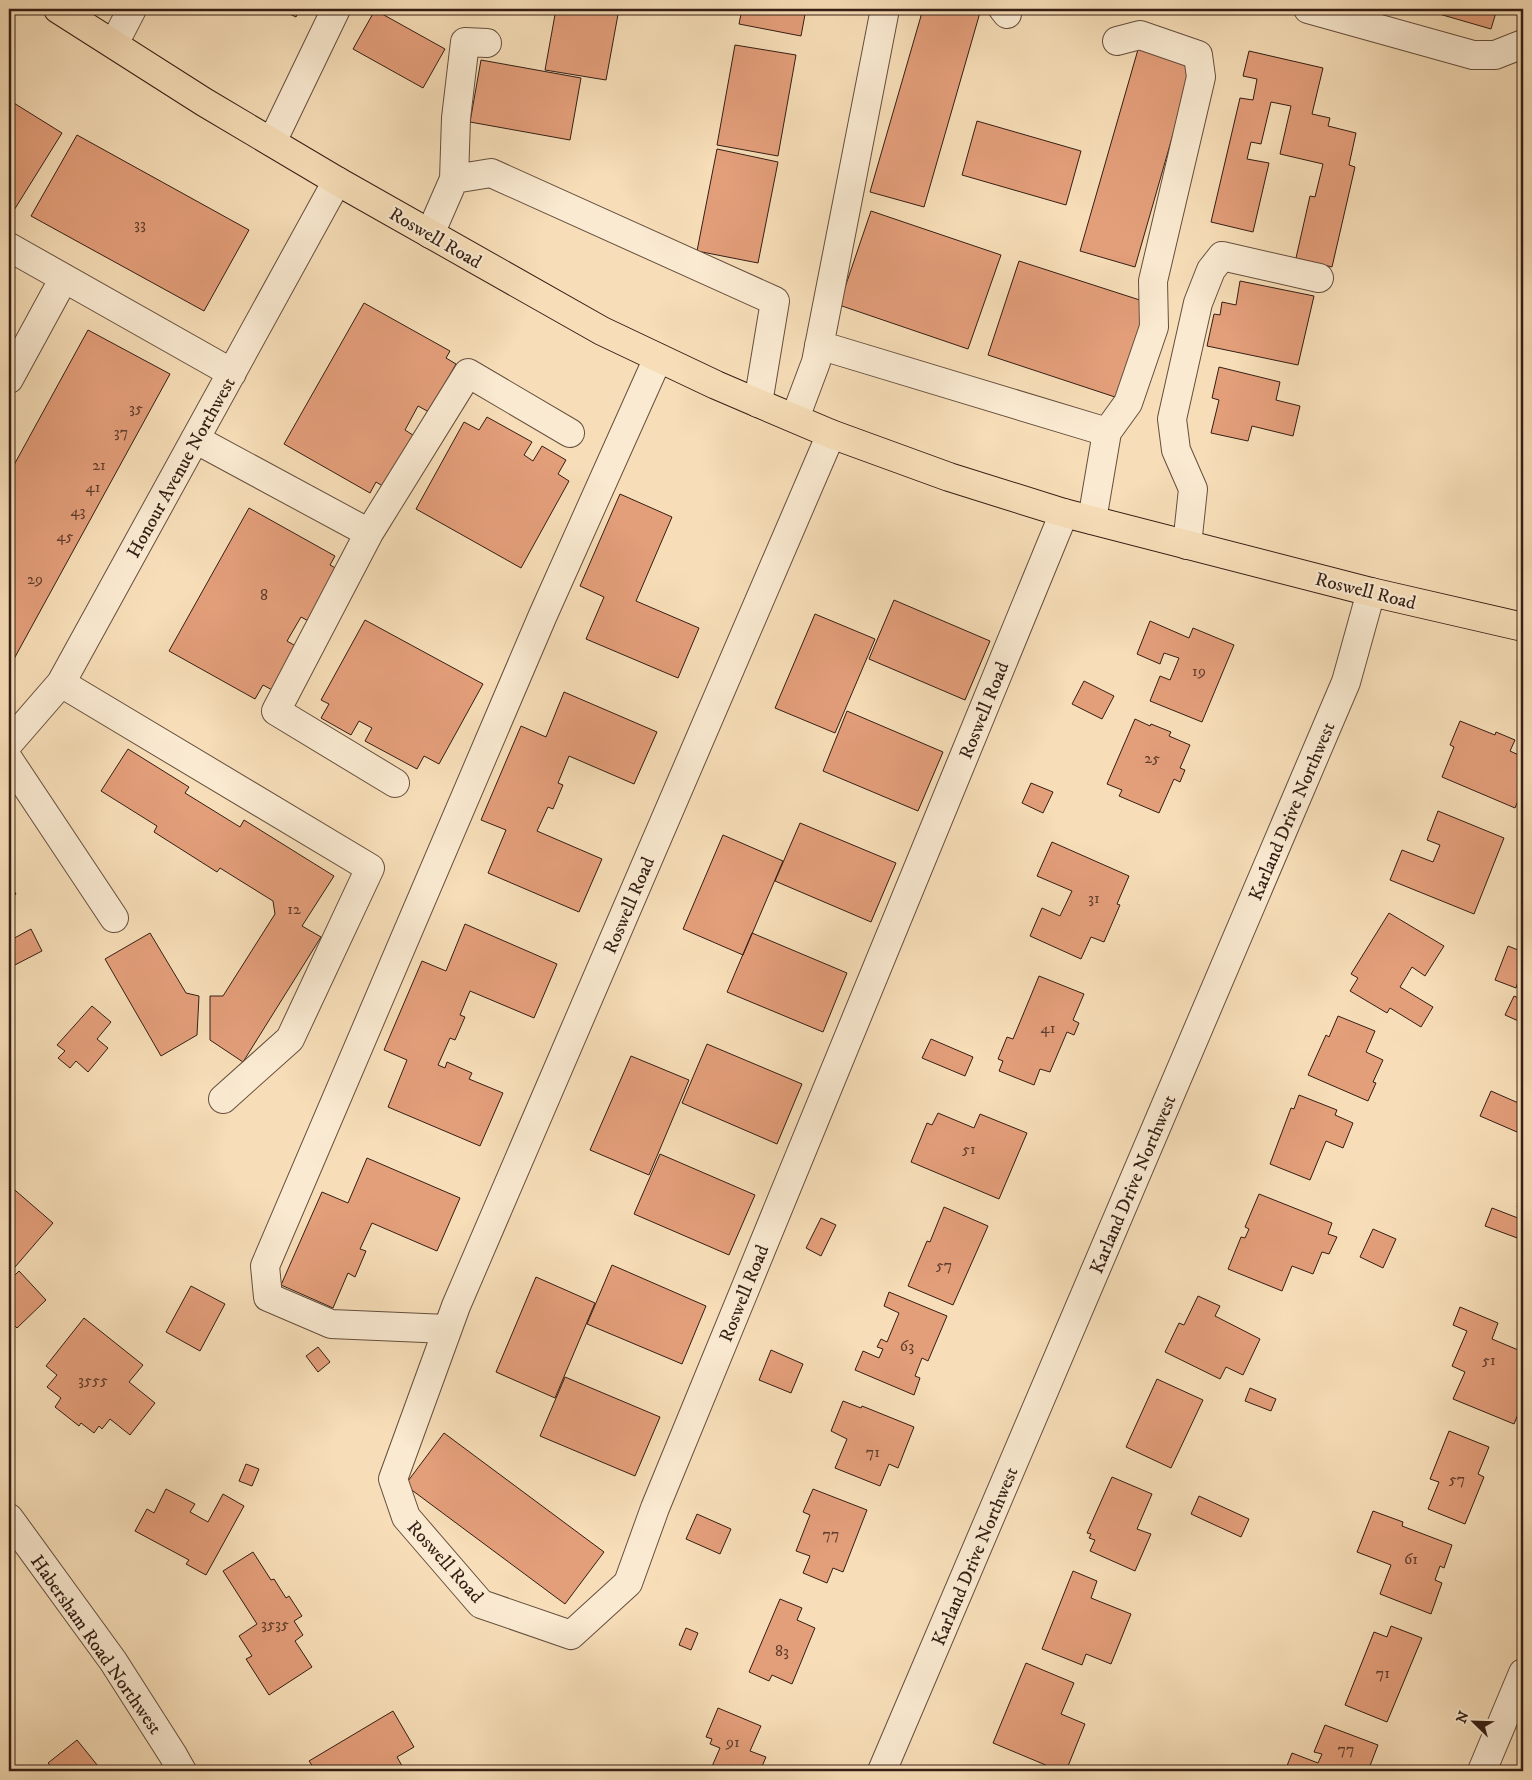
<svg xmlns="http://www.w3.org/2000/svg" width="1532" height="1780" font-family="'IM FELL DW Pica',serif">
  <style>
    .building { fill: #e39e7a; stroke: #341e14 }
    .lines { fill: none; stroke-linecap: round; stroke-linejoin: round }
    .minor-casing { stroke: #654e3d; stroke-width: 30 }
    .major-casing { stroke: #341e14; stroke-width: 30 }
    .minor { stroke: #faead1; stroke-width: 28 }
    .major { stroke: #f7deb8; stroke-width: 28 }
    .labels { text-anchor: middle; stroke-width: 4.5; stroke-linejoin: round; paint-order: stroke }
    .number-label { font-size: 16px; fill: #603e2e }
    .street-label { font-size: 19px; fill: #341e14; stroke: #faead1 }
  </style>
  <rect width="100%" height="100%" fill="#f7deb8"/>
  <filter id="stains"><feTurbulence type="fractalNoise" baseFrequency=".004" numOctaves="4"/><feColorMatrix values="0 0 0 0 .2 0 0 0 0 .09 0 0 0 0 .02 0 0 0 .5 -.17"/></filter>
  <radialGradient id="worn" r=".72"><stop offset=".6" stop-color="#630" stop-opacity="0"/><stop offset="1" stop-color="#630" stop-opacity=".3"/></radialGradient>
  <path class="building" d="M279,9H300L296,17Z
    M556,9H619L606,80L545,70Z
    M742,9H806L801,36L739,24Z
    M923,9H981L924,207L870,192Z
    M1422,9H1497L1491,29Z
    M375,10L445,49L423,88L353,49Z
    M735,45L796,55L778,156L717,145Z
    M1139,46L1194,61L1135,267L1080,251Z
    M1249,51L1323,68L1312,114L1330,118L1328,126L1356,133L1349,165L1355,167L1332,267L1296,258L1310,196L1315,197L1323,164L1280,154L1291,106L1271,102L1261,144L1251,142L1247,159L1269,163L1253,232L1211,222L1240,98L1253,100L1257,79L1243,76Z
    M481,60L581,78L570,140L470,122Z
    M9,100L62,133L11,215L9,213Z
    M977,121L1081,151L1066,205L962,175Z
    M77,135L249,230L204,311L31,216Z
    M717,149L778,162L758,263L697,251Z
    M871,211L1001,255L968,349L839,305Z
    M1019,261L1149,303L1118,398L988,355Z
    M1240,281L1314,296L1298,365L1207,346L1214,314L1220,315L1222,302L1236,305Z
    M364,303L450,351L446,358L456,364L429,412L418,406L405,430L416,437L386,488L376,482L370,493L284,444Z
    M88,330L170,374L9,668V474Z
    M1219,367L1280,382L1276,400L1300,406L1293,436L1252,426L1248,441L1211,433L1219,400L1212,398Z
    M487,417L532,442L524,455L533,461L542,446L566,460L558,474L569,481L521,568L416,509L464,422L479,430Z
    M620,494L672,517L636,601L699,628L678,678L586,639L604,597L580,586Z
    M249,508L335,556L330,565L341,571L312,623L301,617L287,641L299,648L274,691L263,685L255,699L169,651Z
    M894,600L990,641L965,700L869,659Z
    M815,614L875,639L835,733L775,708Z
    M365,620L483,684L439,764L424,756L417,769L365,741L372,728L359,721L351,735L321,718L329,704L321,700Z
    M1150,621L1189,638L1193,628L1234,645L1202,722L1150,701L1160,676L1170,680L1179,658L1164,653L1160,664L1137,654Z
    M1084,681L1114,696L1102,719L1072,704Z
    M564,692L657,732L634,784L569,756L558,783L563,785L553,809L548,807L537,831L602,859L579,912L488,873L506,830L481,820L521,726L546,737Z
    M847,711L943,752L918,811L823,771Z
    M1135,719L1150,726L1151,724L1171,732L1169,736L1190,745L1180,768L1185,770L1180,782L1174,779L1159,813L1119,796L1122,790L1107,784Z
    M1460,721L1495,735L1496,732L1515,740L1510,751L1523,757V789L1515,808L1442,777L1454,747L1450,745Z
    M128,749L189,787L185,793L240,827L244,820L334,876L302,926L321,937L243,1062L210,1040V996H223L275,914L273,901L220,868L217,872L154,832L157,826L101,791Z
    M1031,783L1053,792L1043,813L1022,803Z
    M1438,811L1504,838L1474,914L1390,880L1402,850L1433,862L1440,845L1427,840Z
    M800,823L896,863L871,922L775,881Z
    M723,835L783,861L743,955L683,929Z
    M1052,842L1129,876L1117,904L1120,905L1104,942L1091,937L1081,959L1030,936L1042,908L1060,916L1072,891L1037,876Z
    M9,883L16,894L9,899Z
    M1389,913L1444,946L1425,976L1412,967L1400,987L1433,1007L1421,1027L1390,1008L1387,1013L1350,991L1358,978L1351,974Z
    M465,924L557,964L534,1018L470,991L460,1015L465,1017L455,1040L450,1038L438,1065L445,1068L447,1062L472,1073L469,1079L503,1093L480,1146L388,1107L407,1060L384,1050L422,961L446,971Z
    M31,929L42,951L9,968V941Z
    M150,933L186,993L199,996L197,1035L161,1056L105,959Z
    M752,933L847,973L823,1032L727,992Z
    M1508,946L1523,952V967L1516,988L1495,980Z
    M1039,976L1084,994L1073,1020L1079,1023L1074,1035L1067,1032L1050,1072L1040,1069L1034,1085L999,1071L1003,1061L998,1059L1007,1037L1013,1039Z
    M1514,996L1523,1000V1023L1505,1015Z
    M92,1006L111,1022L97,1039L108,1048L88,1072L76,1061L70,1068L58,1058L65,1051L57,1045Z
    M1338,1016L1375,1031L1366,1052L1383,1060L1373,1082L1376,1083L1368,1101L1308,1075L1326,1035L1329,1037Z
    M931,1039L973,1057L965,1076L922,1058Z
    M707,1044L802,1084L777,1144L682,1103Z
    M631,1056L689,1080L649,1175L590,1150Z
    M1491,1091L1523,1105V1116L1517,1132L1480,1116Z
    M1299,1095L1337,1110L1335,1115L1353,1123L1343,1148L1326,1141L1310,1180L1270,1164L1291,1108L1294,1109Z
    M938,1113L974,1128L980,1114L1027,1133L999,1199L911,1162L927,1123L932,1125Z
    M660,1154L755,1195L729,1255L634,1214Z
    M367,1158L460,1198L437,1251L372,1223L360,1249L366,1251L355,1277L348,1273L333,1308L281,1285L322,1192L348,1203Z
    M9,1185L53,1223L9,1274Z
    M1523,1193V1210L1517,1207Z
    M1259,1194L1332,1223L1328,1234L1337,1237L1329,1254L1322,1252L1313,1274L1292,1266L1282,1291L1228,1269L1241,1237L1245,1238L1249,1229L1245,1227Z
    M944,1207L988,1226L953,1305L908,1286L927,1241L930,1242Z
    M1492,1208L1523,1220V1233L1520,1239L1485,1226Z
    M821,1218L836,1225L821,1256L806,1248Z
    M1373,1229L1396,1239L1383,1268L1360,1257Z
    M612,1265L706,1306L682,1364L587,1324Z
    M19,1271L46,1300L17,1328L9,1320V1281Z
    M536,1277L595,1303L555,1398L496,1372Z
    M191,1286L225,1304L200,1351L166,1332Z
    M889,1292L947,1316L928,1361L922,1358L915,1376L920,1378L914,1395L855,1370L863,1351L879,1358L883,1349L877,1347L881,1339L887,1342L899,1313L884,1306Z
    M1198,1296L1220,1306L1215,1316L1260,1339L1243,1375L1226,1367L1220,1379L1165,1352L1179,1323L1184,1325Z
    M1460,1307L1498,1323L1492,1339L1523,1352V1402L1514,1424L1453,1399L1465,1372L1452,1366L1467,1331L1453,1325Z
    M84,1318L143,1365L129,1382L155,1403L130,1435L110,1419L102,1429L99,1426L94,1433L81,1423L79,1426L55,1407L61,1398L47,1387L57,1375L46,1366Z
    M318,1347L330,1362L318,1372L306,1356Z
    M771,1350L803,1364L791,1393L759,1380Z
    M565,1377L660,1417L635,1476L540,1436Z
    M1157,1379L1203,1400L1171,1468L1126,1447Z
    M1250,1388L1276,1399L1271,1411L1245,1401Z
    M843,1401L861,1408L862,1406L914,1427L898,1468L889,1464L880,1486L835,1468L847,1439L831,1431Z
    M1449,1431L1489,1447L1478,1474L1484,1477L1465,1524L1428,1509L1439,1482L1430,1479Z
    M444,1433L604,1552L565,1604L405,1485Z
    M246,1464L259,1469L252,1486L239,1481Z
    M1112,1477L1152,1494L1137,1529L1151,1534L1135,1571L1090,1551L1095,1540L1089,1538L1091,1534L1087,1533Z
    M166,1489L195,1504L190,1512L208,1522L223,1494L244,1506L206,1575L186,1564L189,1560L135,1531L147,1509L154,1513Z
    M813,1489L867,1510L843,1572L833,1568L827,1583L803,1573L810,1556L796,1551L810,1515L803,1512Z
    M1199,1496L1249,1519L1241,1537L1191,1514Z
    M1373,1511L1403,1522L1402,1526L1452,1545L1444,1568L1440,1566L1435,1580L1442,1583L1431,1614L1380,1594L1391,1565L1357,1552Z
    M697,1514L731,1529L720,1554L686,1539Z
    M253,1552L271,1580L274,1579L286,1598L289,1596L302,1616L294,1621L303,1635L295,1641L312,1667L269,1695L246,1659L252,1656L239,1636L257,1624L223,1571Z
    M1073,1571L1097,1581L1091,1598L1131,1614L1111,1664L1086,1654L1082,1665L1042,1649Z
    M780,1599L802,1608L797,1620L815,1628L792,1684L772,1675L769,1681L749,1672Z
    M1391,1626L1422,1638L1387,1722L1345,1705L1374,1632L1387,1637Z
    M686,1628L698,1633L691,1650L679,1645Z
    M1026,1663L1074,1683L1061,1714L1085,1724L1066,1771H1060L993,1743Z
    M718,1708L761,1726L750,1751L766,1757L760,1771H710L720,1748L710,1744L712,1739L706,1737Z
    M393,1711L414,1747L397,1757L405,1771H316L309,1761Z
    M1325,1725L1378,1745L1368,1771H1285L1292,1753L1318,1763L1322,1754L1314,1752Z
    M77,1740L102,1771H55L48,1763Z"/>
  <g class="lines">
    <defs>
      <path id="minor" d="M1003,9L1007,14
        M1308,9L1473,55H1495L1523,44
        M114,44L132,9
        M272,142L336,9
        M454,179L491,173L775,301L758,403
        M430,234L454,179L456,118L465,42L487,43
        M9,247L232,373
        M819,345L1107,432
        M9,379L64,278
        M795,418L816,362L885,9
        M831,434L456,1306L393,1479L406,1517L481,1604L571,1635L628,1583L655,1508L1064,513
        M195,439L369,533L276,711L395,783
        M1092,520L1107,432L1128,403L1154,327L1153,281L1201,77L1198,55L1140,35L1117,41
        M369,533L468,373L570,433
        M1187,545L1193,489L1176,450L1172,419L1198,303L1211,270L1222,256L1319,278
        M61,683L370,868L290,1039L223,1099
        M9,743L61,683L337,181
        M9,760L114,918
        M447,1329L331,1324L268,1297L265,1266L543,615L658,358
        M9,1518L113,1661L173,1755L182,1771
        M882,1771L1346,682L1371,592
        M1482,1771L1523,1673"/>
      <path id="major" d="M58,9L204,102L337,181L602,331L716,385L758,403L831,434L949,477L1064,513L1371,592L1523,627"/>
    </defs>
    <use href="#minor" class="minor-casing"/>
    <use href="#major" class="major-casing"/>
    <use href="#minor" class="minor"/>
    <use href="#major" class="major"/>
  </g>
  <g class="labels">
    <g class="number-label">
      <text x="140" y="229">33</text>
      <text x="136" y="413">35</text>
      <text x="121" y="437">37</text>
      <text x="99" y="470">21</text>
      <text x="93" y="492">41</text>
      <text x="78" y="516">43</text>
      <text x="65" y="541">45</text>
      <text x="35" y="584">29</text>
      <text x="264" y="600">8</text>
      <text x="1199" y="676">19</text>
      <text x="1152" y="763">25</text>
      <text x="1094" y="903">31</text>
      <text x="294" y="914">12</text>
      <text x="1048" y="1033">41</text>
      <text x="969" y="1154">51</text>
      <text x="944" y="1270">57</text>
      <text x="907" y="1351">63</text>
      <text x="1489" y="1365">51</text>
      <text x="93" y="1385">3555</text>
      <text x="873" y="1457">71</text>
      <text x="1457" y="1484">57</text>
      <text x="831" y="1539">77</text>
      <text x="1411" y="1564">61</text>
      <text x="275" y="1629">3535</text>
      <text x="782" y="1656">83</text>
      <text x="1383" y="1678">71</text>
      <text x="733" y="1747">91</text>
      <text x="1346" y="1754">77</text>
    </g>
    <g class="street-label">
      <text transform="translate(436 237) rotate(30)" y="7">Roswell Road</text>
      <text transform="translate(180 467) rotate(-61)" y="7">Honour Avenue Northwest</text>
      <text transform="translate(1366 590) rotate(14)" y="7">Roswell Road</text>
      <text transform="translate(983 710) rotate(-68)" y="7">Roswell Road</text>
      <text transform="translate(1291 811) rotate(-67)" y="7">Karland Drive Northwest</text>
      <text transform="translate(628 905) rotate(-67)" y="7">Roswell Road</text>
      <text transform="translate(1132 1184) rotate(-67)" y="7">Karland Drive Northwest</text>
      <text transform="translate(743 1293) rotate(-68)" y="7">Roswell Road</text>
      <text transform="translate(974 1556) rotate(-67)" y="7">Karland Drive Northwest</text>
      <text transform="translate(446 1561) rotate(48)" y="7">Roswell Road</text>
      <text transform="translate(97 1644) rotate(55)" y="7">Habersham Road Northwest</text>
    </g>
  </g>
  <rect width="1532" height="1780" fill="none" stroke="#f7deb8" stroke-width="30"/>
  <rect x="10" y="10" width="1512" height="1760" fill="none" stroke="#341e14" stroke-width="2.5"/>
  <rect x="15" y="15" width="1502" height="1750" fill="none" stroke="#341e14"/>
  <g transform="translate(1474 1722) rotate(293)" stroke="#faead1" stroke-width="4" paint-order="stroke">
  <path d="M0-4L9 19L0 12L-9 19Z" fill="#341e14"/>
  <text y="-8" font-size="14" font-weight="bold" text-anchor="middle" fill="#341e14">N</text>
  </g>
  <rect width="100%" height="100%" filter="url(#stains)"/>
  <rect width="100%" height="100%" fill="url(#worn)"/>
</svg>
